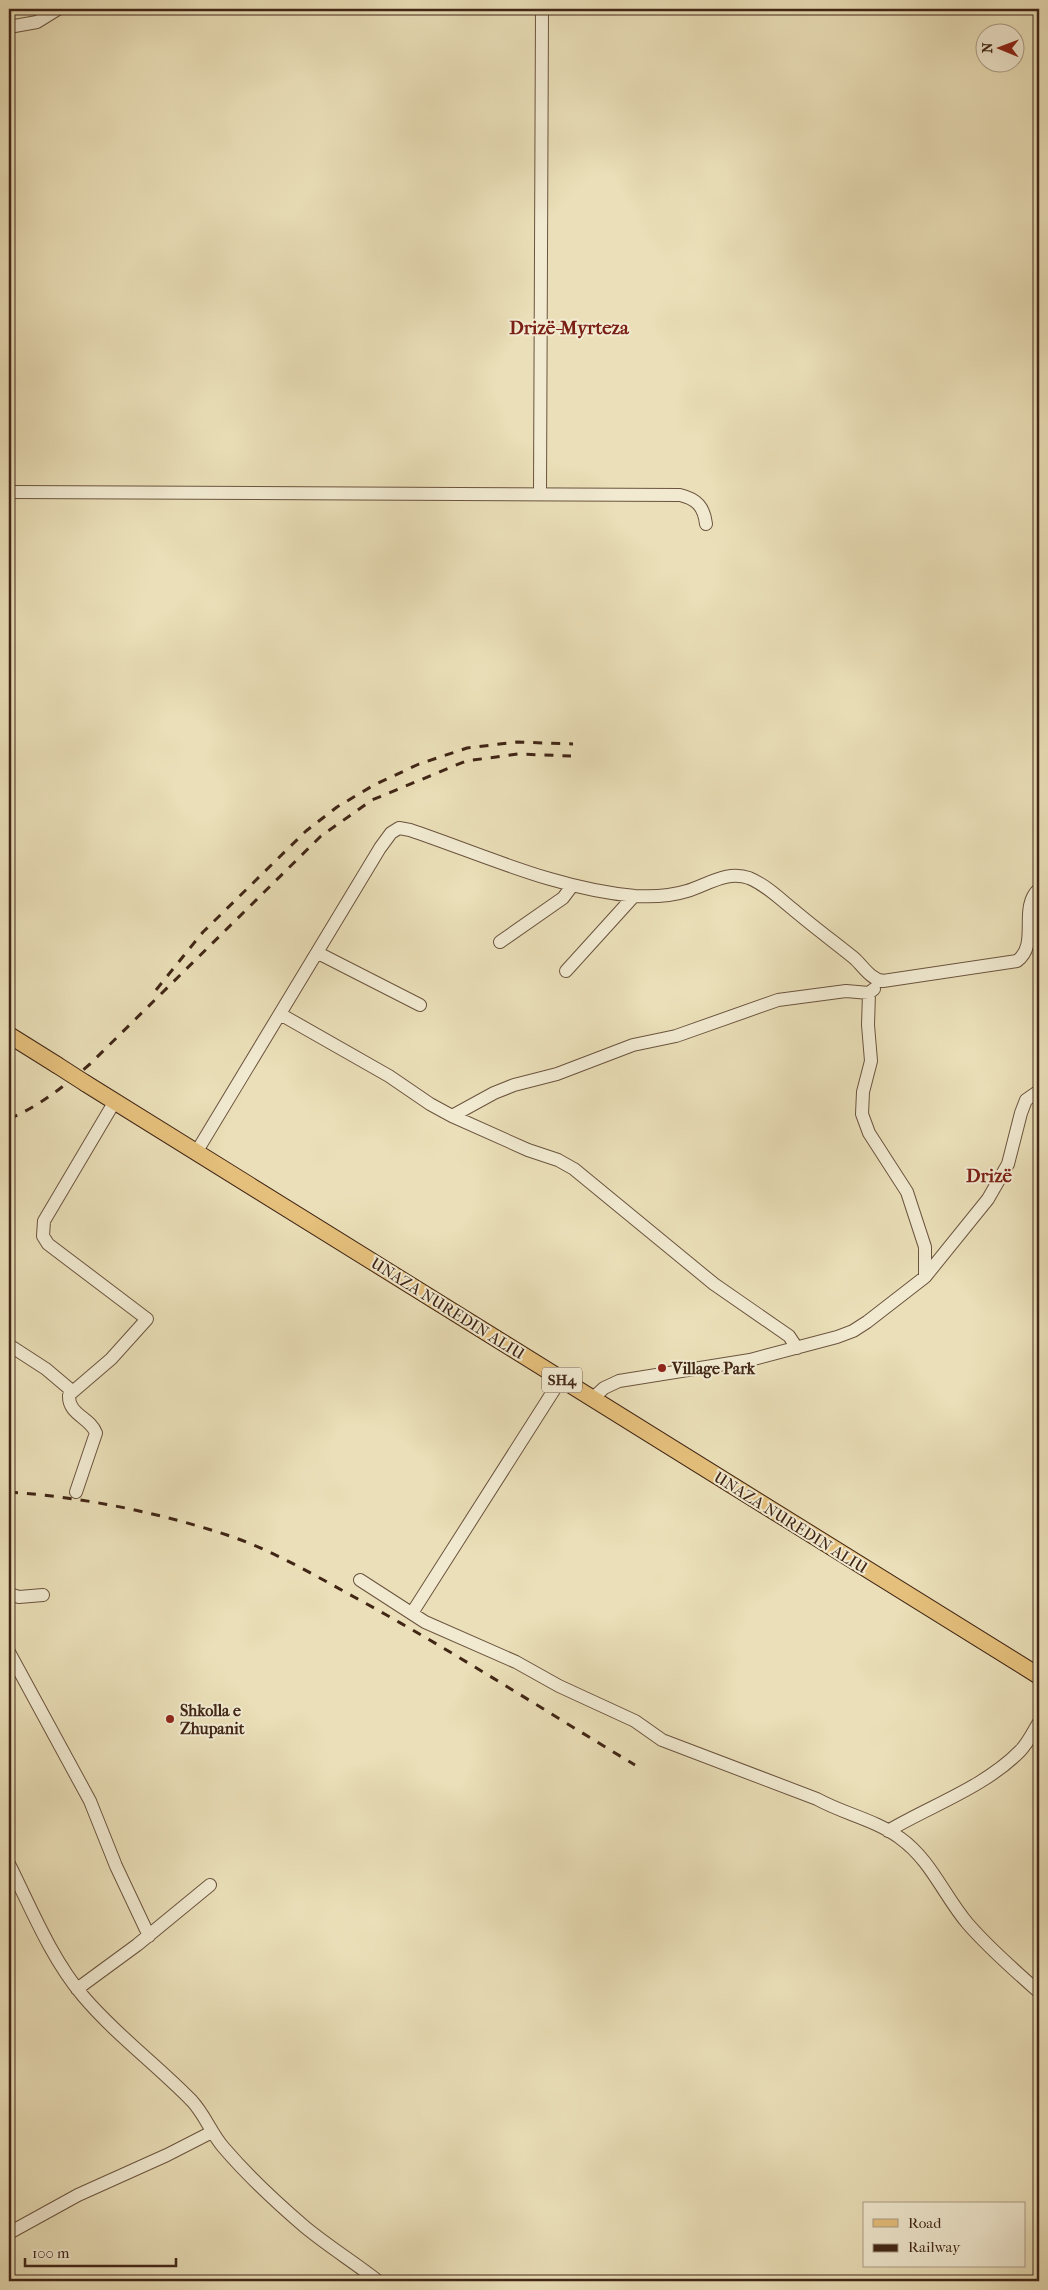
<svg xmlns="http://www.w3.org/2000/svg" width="1048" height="2290" font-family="'IM FELL French Canon',serif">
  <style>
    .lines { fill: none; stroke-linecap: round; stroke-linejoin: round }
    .minor-casing { stroke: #6b543e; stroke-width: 14 }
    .major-casing { stroke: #412616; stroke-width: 18 }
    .minor { stroke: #f1ead1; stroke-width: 12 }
    .major { stroke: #e5c07c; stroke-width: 16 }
    .rail { stroke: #412616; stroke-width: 3; stroke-dasharray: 9 9; stroke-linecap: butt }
    .major-bridge-casing { stroke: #412616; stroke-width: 18; stroke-linecap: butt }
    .major-bridge { stroke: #e5c07c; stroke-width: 16 }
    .poi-dot { fill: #8f2418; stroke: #f1ead1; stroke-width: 2 }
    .labels { text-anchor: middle; stroke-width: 4; stroke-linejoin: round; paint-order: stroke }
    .shield { fill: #f1ead1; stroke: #76614e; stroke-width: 1 }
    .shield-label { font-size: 15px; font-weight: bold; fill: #412616 }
    .street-label { font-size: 16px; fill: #412616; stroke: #f1ead1 }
    .poi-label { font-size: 16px; font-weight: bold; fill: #412616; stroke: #f1ead1; text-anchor: start }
    .quarter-label { font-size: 19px; font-weight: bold; fill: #7a1f14; stroke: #f1ead1 }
  </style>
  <rect width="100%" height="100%" fill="#eadfb8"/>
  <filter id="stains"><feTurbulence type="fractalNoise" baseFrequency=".004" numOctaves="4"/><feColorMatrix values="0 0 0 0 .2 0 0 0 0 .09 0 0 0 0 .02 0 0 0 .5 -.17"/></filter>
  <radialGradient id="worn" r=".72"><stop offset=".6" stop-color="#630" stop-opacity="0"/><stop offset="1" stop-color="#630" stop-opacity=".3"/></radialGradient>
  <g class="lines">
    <defs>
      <path id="minor" d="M9,27L37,22L58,9
        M9,492L680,495C697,499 704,507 706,524
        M540,494L542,9
        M500,942L563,898L572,886
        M318,953L420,1005
        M566,971L634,896
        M874,989L869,993L868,1025L871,1061L863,1092L862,1114L869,1133L907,1192L925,1247V1277
        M280,1014L389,1076L430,1104L452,1116L528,1150L558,1160L574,1169L714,1284L789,1336L797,1348
        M452,1116L494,1093L514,1085L557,1074L633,1045L676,1036L778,1000L846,991L869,993
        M197,1151L380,848L391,833L399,828L410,830C484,855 556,889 635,896C652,897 671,896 687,891C707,885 727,870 749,878C766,885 780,899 795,911C814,927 834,942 854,958C863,966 870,979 883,981L1017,961C1040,944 1018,908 1039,889
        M9,1345L46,1369L72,1391
        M592,1399L604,1388L619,1381L750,1360L837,1337L853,1331L867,1322L925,1277L988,1199L1008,1164L1021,1113L1026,1100L1039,1091
        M76,1492L96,1433C90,1417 68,1415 69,1395L111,1359L147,1319L48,1244L43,1236L44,1221L115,1101
        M360,1580L425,1622L516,1662L559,1686L635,1721L662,1740L817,1799C844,1814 876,1820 900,1838C931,1860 944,1896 968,1924C989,1948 1015,1971 1039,1992
        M9,1594L19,1597L43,1595
        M412,1613L561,1379
        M9,1652L90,1801L116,1866L149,1936
        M888,1831C930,1806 985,1787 1020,1751C1028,1743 1033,1732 1039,1722
        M9,1864C31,1908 51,1958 83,1996C115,2034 157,2065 192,2101C205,2115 211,2133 224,2148C248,2176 277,2203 305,2227C328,2246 355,2263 378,2281
        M77,1989L137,1945L210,1885
        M9,2233L78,2195L167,2155L212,2132"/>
      <path id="major" d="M9,1035L57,1065
        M85,1083L1039,1676"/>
    </defs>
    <use href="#minor" class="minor-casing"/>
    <use href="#major" class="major-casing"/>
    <use href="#minor" class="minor"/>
    <use href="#major" class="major"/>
    <path class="rail" d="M156,990L203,932L306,831L337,807L374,785L419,764L467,748L517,742L573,744
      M9,1119C41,1105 63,1087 90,1064L321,836L372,800L466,761L518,754L571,756
      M9,1492C82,1497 157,1512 227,1535C272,1550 314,1575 356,1598C451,1650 542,1709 635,1765"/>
    <defs>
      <path id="major-bridge" d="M57,1065L85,1083"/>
    </defs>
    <use href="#major-bridge" class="major-bridge-casing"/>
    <use href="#major-bridge" class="major-bridge"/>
  </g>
  <g class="poi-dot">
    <circle cx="662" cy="1368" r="5"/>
    <circle cx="170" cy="1719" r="5"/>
  </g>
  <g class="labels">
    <rect class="shield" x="542" y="1367.5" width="40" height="25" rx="4"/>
    <g class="shield-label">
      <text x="562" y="1385">SH4</text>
    </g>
    <g class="street-label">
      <text transform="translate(448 1308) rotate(32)" y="6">UNAZA NUREDIN ALIU</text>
      <text transform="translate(791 1522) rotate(32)" y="6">UNAZA NUREDIN ALIU</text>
    </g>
    <g class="poi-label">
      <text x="672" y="1374">Village Park</text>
      <text x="180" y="1716">Shkolla e<tspan x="180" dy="18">Zhupanit</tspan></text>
    </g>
    <g class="quarter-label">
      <text x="569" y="334">Drizë-Myrteza</text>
      <text x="989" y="1182">Drizë</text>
    </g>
  </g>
  <rect width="1048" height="2290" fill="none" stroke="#eadfb8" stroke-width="30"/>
  <rect x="10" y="10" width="1028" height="2270" fill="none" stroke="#412616" stroke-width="2.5"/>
  <rect x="15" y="15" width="1018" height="2260" fill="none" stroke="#412616"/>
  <rect x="863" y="2202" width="162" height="65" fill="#f1ead1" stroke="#ab9c86"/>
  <rect x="873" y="2219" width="25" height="8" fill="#e5c07c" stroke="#ab9c86"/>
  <text x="908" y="2228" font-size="15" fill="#412616">Road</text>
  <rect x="873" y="2244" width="25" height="8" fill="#412616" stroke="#ab9c86"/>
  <text x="908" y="2252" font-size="15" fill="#412616">Railway</text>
  <g transform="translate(1000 48) rotate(271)"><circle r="24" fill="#f1ead1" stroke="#ab9c86"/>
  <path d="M0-4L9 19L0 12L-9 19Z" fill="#8f2418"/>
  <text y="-8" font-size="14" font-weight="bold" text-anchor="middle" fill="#412616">N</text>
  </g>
  <path d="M25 2258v8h151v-8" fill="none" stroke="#412616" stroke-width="2.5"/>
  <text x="32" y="2258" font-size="15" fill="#412616" stroke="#f1ead1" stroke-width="4" paint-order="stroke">100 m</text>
  <rect width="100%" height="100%" filter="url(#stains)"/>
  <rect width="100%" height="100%" fill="url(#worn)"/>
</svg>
